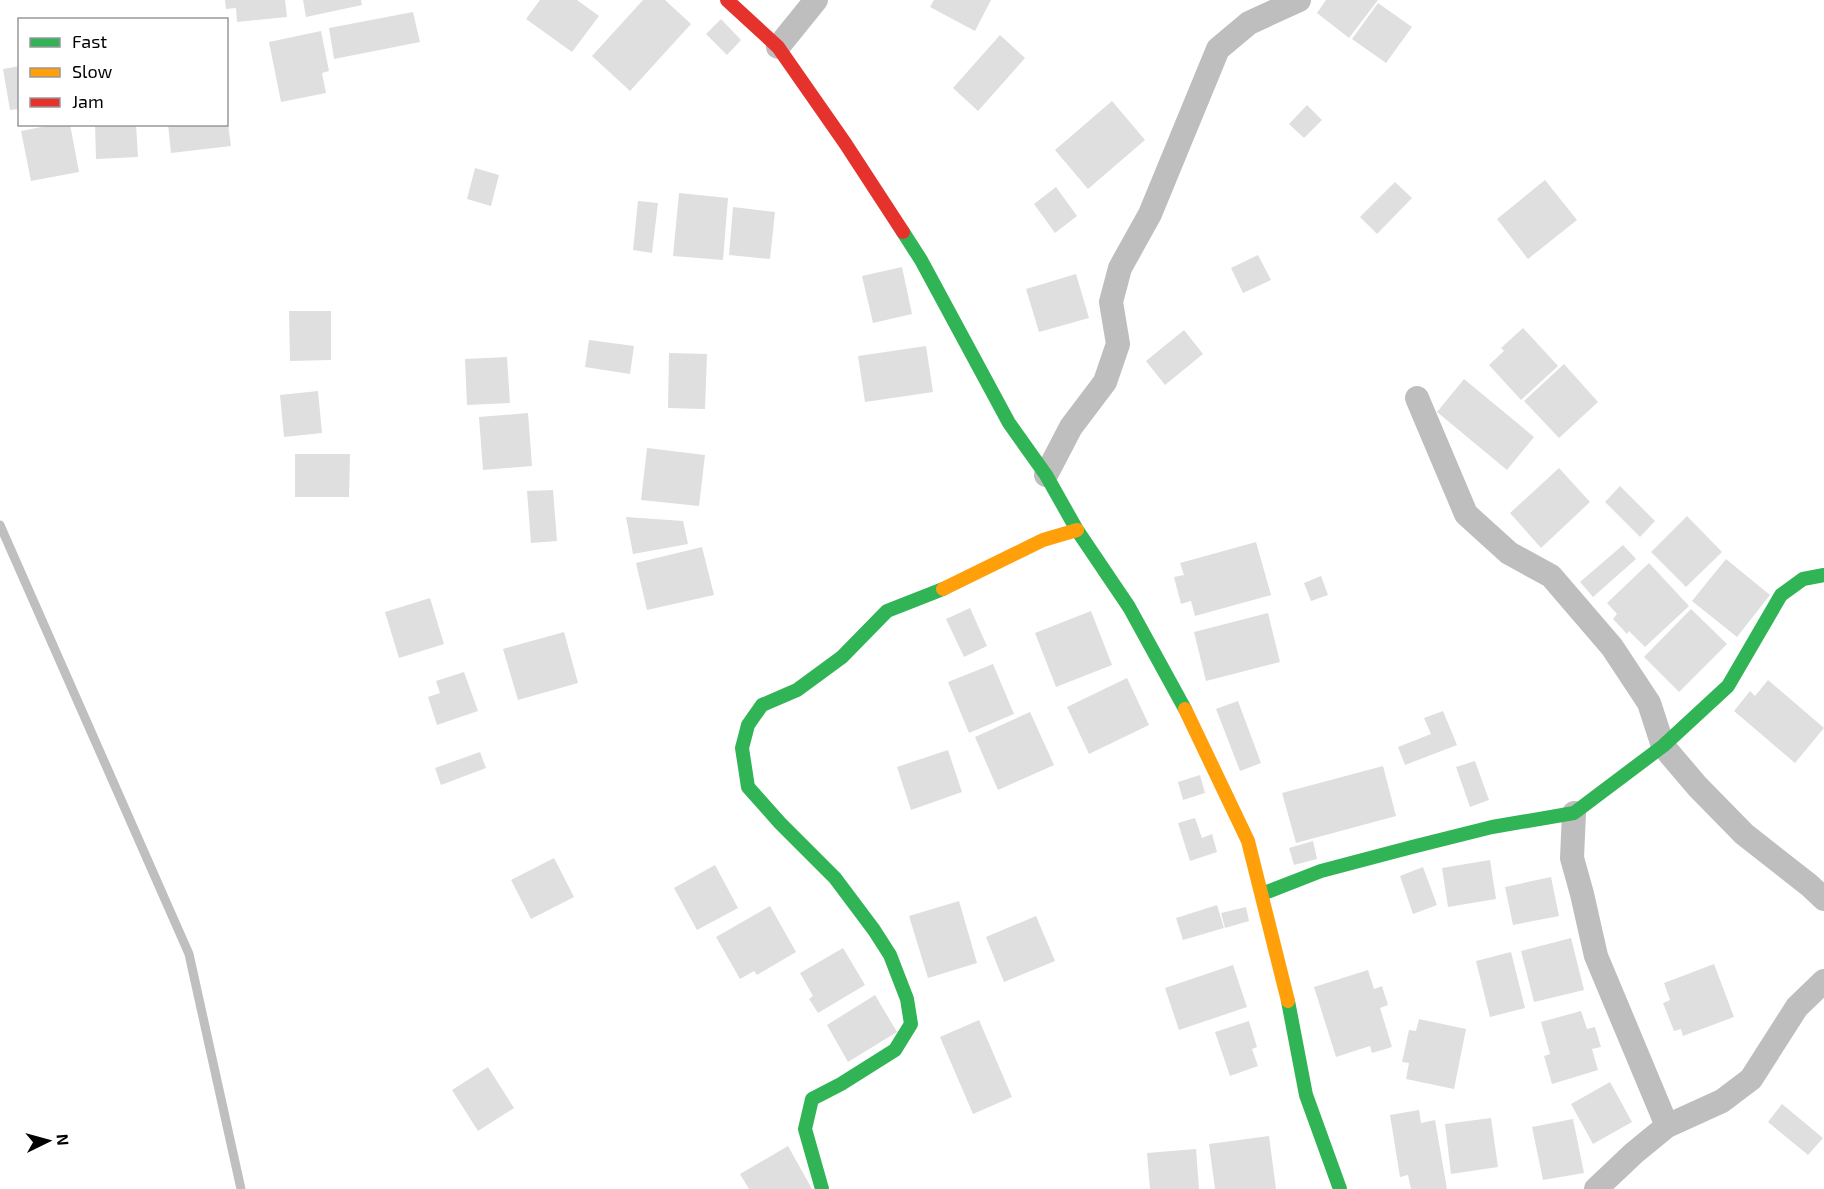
<svg xmlns="http://www.w3.org/2000/svg" width="1824" height="1189" font-family="'Exo 2',sans-serif">
  <style>
    .lines { fill: none; stroke-linecap: round; stroke-linejoin: round }
    .stream { stroke: #bfbfbf; stroke-width: 9 }
    .building { fill: #dfdfdf }
    .street { stroke: #bebebe; stroke-width: 24 }
    .fast { stroke: #30b455; stroke-width: 14 }
    .slow { stroke: #ff9f0a; stroke-width: 14 }
    .jam { stroke: #e5322d; stroke-width: 14 }
  </style>
  <rect width="100%" height="100%" fill="#fff"/>
  <g class="lines">
    <path class="stream" d="M0,525L189,954L241,1189"/>
  </g>
  <path class="building" d="M225,0H285L287,17L237,22L236,8L226,9Z
    M303,0H361L362,5L306,17Z
    M540,0H577L599,16L572,52L526,19Z
    M643,0H665L691,24L630,91L592,56Z
    M934,0H991L975,31L930,7Z
    M1326,0H1378L1349,38L1317,13Z
    M1378,3L1412,27L1386,63L1352,39Z
    M413,12L420,42L334,59L329,28Z
    M721,19L741,40L727,55L706,34Z
    M321,31L329,71L322,73L326,93L281,102L269,42Z
    M1000,35L1025,58L978,111L953,88Z
    M20,66V109L10,110L3,69Z
    M1112,101L1145,140L1088,189L1055,150Z
    M1307,105L1322,120L1304,138L1289,124Z
    M57,124H70L79,172L31,181L21,131Z
    M95,124H136L138,157L96,159Z
    M168,124H228L231,146L171,153Z
    M475,168L499,175L491,206L467,199Z
    M1545,180L1577,220L1528,259L1497,219Z
    M1395,182L1412,198L1377,234L1360,217Z
    M1056,187L1077,216L1055,233L1034,204Z
    M679,193L728,198L723,260L673,256Z
    M638,201L658,203L652,253L633,250Z
    M733,207L775,212L770,259L729,255Z
    M1258,255L1271,280L1243,293L1231,268Z
    M902,267L912,314L873,323L862,276Z
    M1076,274L1089,318L1039,332L1026,289Z
    M289,311H331V360L290,361Z
    M1523,328L1558,366L1521,400L1489,365L1504,351L1501,348Z
    M1184,330L1203,354L1165,385L1146,361Z
    M589,340L634,346L630,374L585,367Z
    M926,346L933,392L865,402L858,356Z
    M669,353L707,354L705,409L668,408Z
    M507,357L510,403L467,405L465,359Z
    M1564,364L1598,402L1559,438L1524,401Z
    M1464,379L1534,437L1507,470L1437,412Z
    M318,391L322,433L284,437L280,395Z
    M528,413L532,466L483,470L479,417Z
    M647,448L705,455L699,506L641,500Z
    M295,454H350L349,497H295Z
    M1559,468L1590,502L1541,548L1510,513Z
    M1620,486L1655,521L1640,537L1605,502Z
    M553,490L557,541L531,543L527,491Z
    M1687,516L1722,552L1686,587L1651,552Z
    M626,517L683,521L688,544L633,554Z
    M1256,542L1271,595L1195,616L1191,601L1181,604L1174,577L1184,575L1180,563Z
    M1623,545L1636,559L1593,597L1580,582Z
    M702,547L714,595L647,610L636,563Z
    M1726,559L1770,595L1737,637L1692,601Z
    M1649,563L1689,606L1645,647L1629,631L1627,634L1613,619L1617,614L1607,603Z
    M1321,576L1328,595L1311,601L1304,583Z
    M430,598L444,644L399,658L385,612Z
    M970,608L987,646L964,657L946,619Z
    M1691,609L1727,644L1679,692L1644,657Z
    M1091,611L1112,665L1056,687L1035,633Z
    M1268,613L1280,662L1206,681L1194,632Z
    M564,632L578,683L518,700L503,649Z
    M993,664L1014,714L969,733L948,682Z
    M464,672L478,711L437,725L428,697L440,693L436,681Z
    M1127,678L1149,725L1089,754L1067,707Z
    M1768,680L1824,728L1795,763L1734,711L1750,691L1755,696Z
    M1238,701L1261,763L1240,771L1216,709Z
    M1443,711L1457,745L1405,765L1398,747L1431,734L1424,718Z
    M1030,712L1054,765L998,790L975,737Z
    M948,750L962,792L911,810L897,767Z
    M480,752L486,768L441,785L435,768Z
    M1475,761L1489,800L1470,807L1456,767Z
    M1383,766L1396,816L1296,843L1282,793Z
    M1200,775L1205,793L1183,800L1178,782Z
    M1195,818L1202,838L1212,834L1217,852L1190,861L1178,823Z
    M1313,841L1317,859L1294,865L1289,848Z
    M554,858L574,897L531,919L511,880Z
    M1490,860L1496,899L1448,907L1442,868Z
    M715,865L738,908L697,930L674,888Z
    M1423,867L1437,905L1413,914L1400,876Z
    M1551,877L1559,916L1513,925L1505,887Z
    M959,901L977,963L928,978L909,916Z
    M1217,905L1224,928L1183,940L1176,918Z
    M770,906L796,952L757,975L754,971L740,979L716,937Z
    M1246,907L1249,921L1225,928L1221,913Z
    M1036,916L1055,961L1004,982L986,937Z
    M1571,938L1584,990L1534,1002L1521,951Z
    M843,948L865,985L818,1013L809,999L813,996L800,973Z
    M1511,952L1525,1008L1490,1017L1476,961Z
    M1714,964L1734,1017L1683,1036L1681,1029L1674,1031L1663,1003L1670,1000L1664,983Z
    M1233,965L1247,1007L1179,1030L1165,988Z
    M1368,970L1374,989L1382,986L1388,1005L1380,1008L1392,1047L1372,1053L1370,1046L1336,1057L1314,987Z
    M875,995L897,1032L848,1062L827,1025Z
    M1581,1011L1587,1029L1595,1027L1601,1047L1592,1049L1598,1070L1552,1084L1544,1056L1550,1054L1541,1022Z
    M1419,1019L1466,1029L1454,1089L1406,1079L1409,1063L1402,1062L1409,1030L1416,1031Z
    M979,1020L1012,1097L973,1114L940,1037Z
    M1249,1021L1257,1047L1252,1049L1258,1066L1230,1076L1215,1032Z
    M488,1067L514,1108L478,1131L452,1090Z
    M1610,1082L1632,1122L1593,1144L1571,1104Z
    M1782,1104L1823,1138L1808,1155L1768,1122Z
    M1419,1110L1421,1123L1435,1120L1447,1189H1411L1408,1175L1400,1177L1390,1115Z
    M1491,1118L1498,1167L1451,1174L1445,1124Z
    M1573,1119L1584,1173L1543,1180L1532,1127Z
    M1269,1136L1276,1189H1215L1209,1144Z
    M788,1146L812,1189H749L740,1174Z
    M1196,1149L1199,1189H1150L1147,1153Z"/>
  <g class="lines">
    <path class="street" d="M778,47L816,0
      M1417,398L1466,514L1509,553L1551,576L1612,647L1649,703L1663,746L1697,786L1744,834L1809,885L1824,899
      M1046,475L1071,427L1105,382L1118,344L1111,302L1120,268L1150,214L1218,49L1249,23L1299,0
      M1574,813L1572,858L1582,894L1596,956L1667,1126
      M1596,1189L1634,1153L1667,1126L1722,1101L1751,1079L1797,1007L1824,981"/>
    <path class="fast" d="M903,232L921,260L1009,423L1046,475L1077,530L1129,607L1185,709
      M1262,894L1321,871L1412,847L1492,827L1574,813L1663,746L1728,686L1781,595L1803,579L1824,575
      M1288,1001L1306,1095L1340,1189
      M822,1189L805,1129L812,1099L841,1084L895,1050L911,1024L907,999L890,955L874,930L835,878L780,823L748,787L742,748L748,725L762,705L797,690L842,657L887,611L943,589"/>
    <path class="slow" d="M943,589L1043,540L1077,530
      M1185,709L1248,841L1288,1001"/>
    <path class="jam" d="M727,0L778,47L845,143L903,232"/>
  </g>
  <rect x="18" y="18" width="210" height="108" fill="#ffffff" stroke="#999999" stroke-width="1.5"/>
  <rect x="30" y="38" width="30" height="9" fill="#30b455" stroke="#999999" stroke-width="1.5"/>
  <text x="72" y="48" font-size="18" fill="#000000">Fast</text>
  <rect x="30" y="68" width="30" height="9" fill="#ff9f0a" stroke="#999999" stroke-width="1.5"/>
  <text x="72" y="78" font-size="18" fill="#000000">Slow</text>
  <rect x="30" y="98" width="30" height="9" fill="#e5322d" stroke="#999999" stroke-width="1.5"/>
  <text x="72" y="108" font-size="18" fill="#000000">Jam</text>
  <g transform="translate(48 1141) rotate(85)" stroke="#ffffff" stroke-width="4.5" paint-order="stroke">
  <path d="M0-4.5L10 22L0 15L-10 22Z" fill="#000000"/>
  <text y="-9" font-size="16" font-weight="bold" text-anchor="middle" fill="#000000">N</text>
  </g>
</svg>
